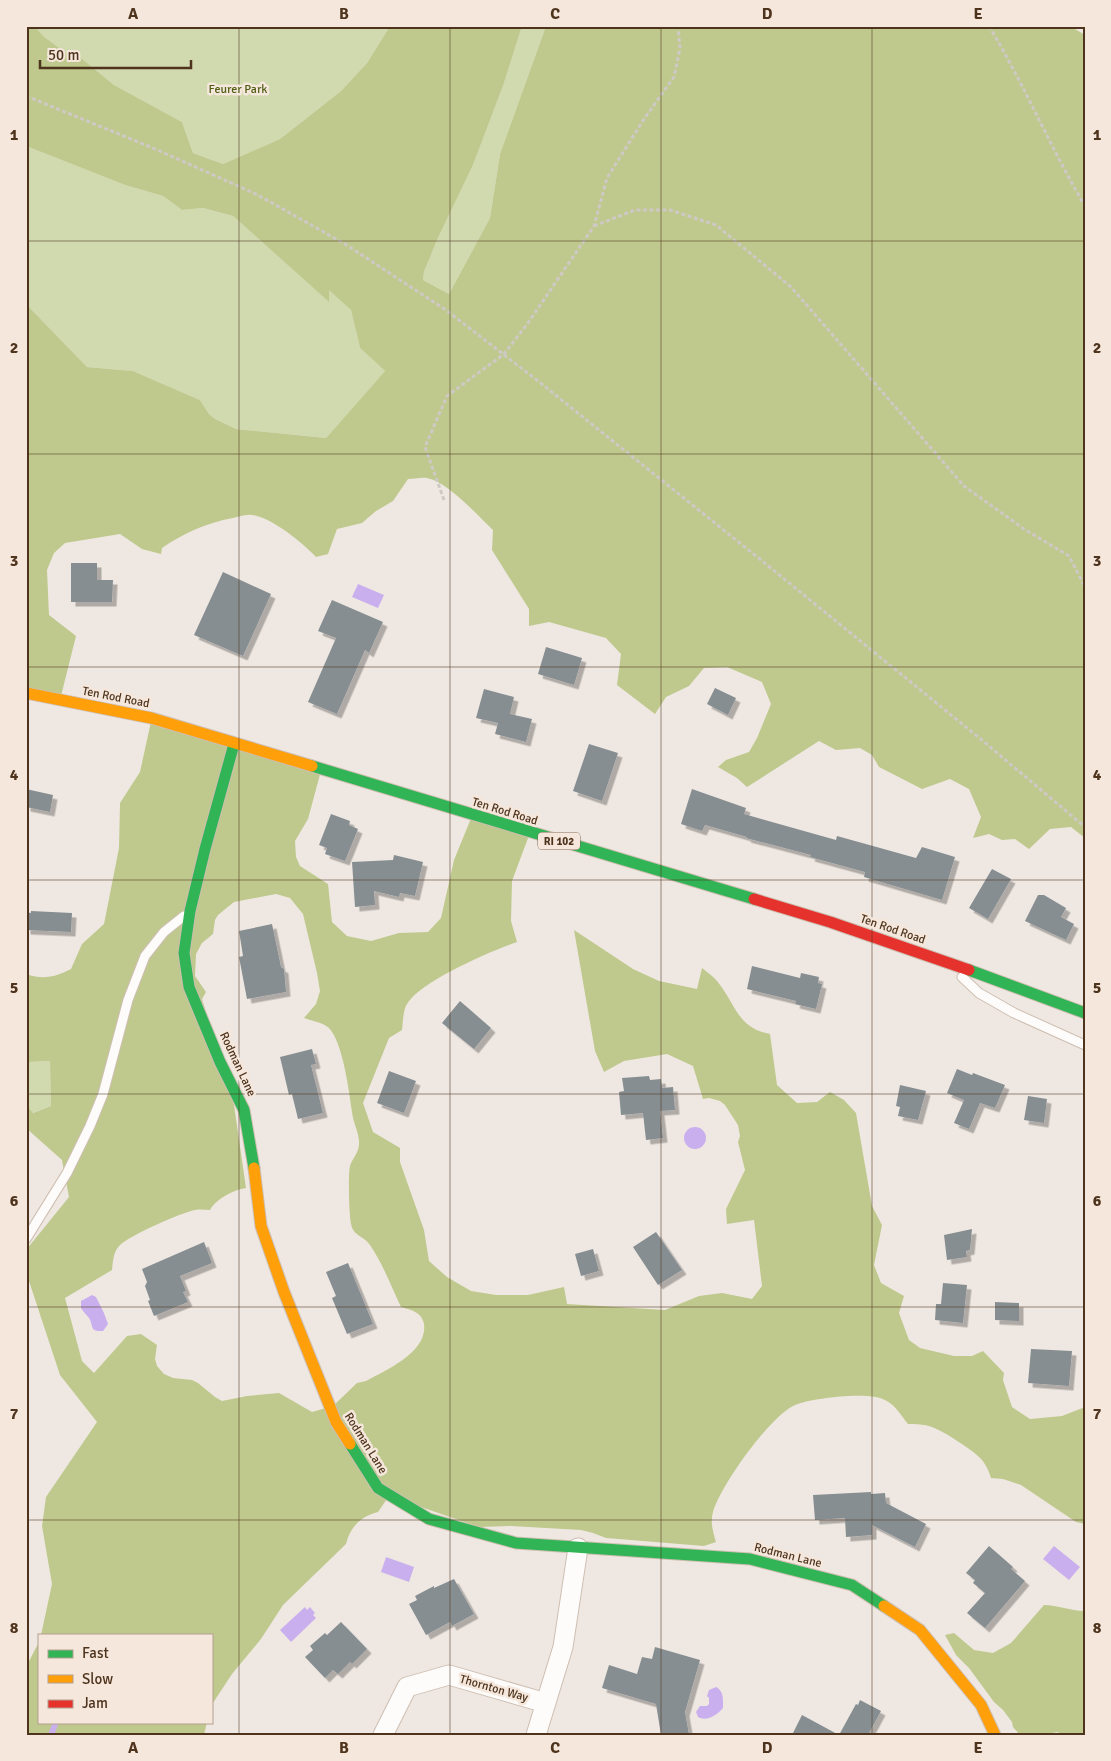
<svg xmlns="http://www.w3.org/2000/svg" width="1111" height="1761" font-family="Signika,sans-serif">
  <style>
    .green { fill: #d1d9af }
    .forest { fill: #bfc98d; fill-rule: evenodd }
    .water { fill: #caafee }
    .lines { fill: none; stroke-linecap: round; stroke-linejoin: round }
    .stream { stroke: #caafee; stroke-width: 6 }
    .building { fill: #868e92; filter: url(#shadow) }
    .lane-casing { stroke: #cebeb1; stroke-width: 11 }
    .street-casing { stroke: #cebeb1; stroke-width: 21 }
    .fast-casing { stroke: #cebeb1; stroke-width: 13 }
    .slow-casing { stroke: #cebeb1; stroke-width: 13 }
    .jam-casing { stroke: #cebeb1; stroke-width: 13 }
    .path { stroke: #cec9c5; stroke-width: 3; stroke-dasharray: 4 2.5; stroke-linecap: butt }
    .lane { stroke: #fdfcfb; stroke-width: 9 }
    .street { stroke: #fdfcfb; stroke-width: 19 }
    .fast { stroke: #30b455; stroke-width: 11 }
    .slow { stroke: #ff9f0a; stroke-width: 11 }
    .jam { stroke: #e5322d; stroke-width: 11 }
    .grid { fill: none; stroke: #4f341d; stroke-width: 1; stroke-opacity: 0.55 }
    .labels { text-anchor: middle; stroke-width: 5; stroke-linejoin: round; paint-order: stroke }
    .shield { fill: #f5e7dc; stroke: #816a56; stroke-width: 1 }
    .shield-label { font-size: 11px; font-weight: bold; fill: #4f341d }
    .park-label { font-size: 12px; fill: #4e5d12; stroke: #f5e7dc }
    .street-label { font-size: 12px; fill: #4f341d; stroke: #f5e7dc }
    .neatline { fill: none; stroke: #4f341d; stroke-width: 2 }
    .grid-label { font-size: 16px; text-anchor: middle; font-weight: bold; fill: #4f341d }
  </style>
  <defs>
    <filter id="shadow"><feDropShadow dx="4.5" dy="4.5" stdDeviation="0" flood-color="#0004"/></filter>
  </defs>
  <rect width="100%" height="100%" fill="#efe8e2"/>
  <path class="green" d="M35,26H390L367,63L341,91L280,139L223,164L193,153L182,122L114,85L81,58L66,53L43,36Z
    M522,26H546L500,154L490,218L449,294L423,280L424,272L437,240L473,165L503,86Z
    M26,146L125,185L163,196L182,210L203,208L233,216L328,301L329,289L351,310L360,348L385,371L326,438L236,429L215,419L209,414L200,400L133,371L87,367L26,304Z
    M26,1059L28,1062L50,1061L51,1106L32,1113L26,1105Z"/>
  <path class="forest" d="M26,26H35L43,36L66,53L81,58L114,85L182,122L193,153L223,164L280,139L341,91L367,63L390,26H522L503,86L473,165L437,240L424,272L423,280L449,294L490,218L500,154L546,26H1070L1085,35V838L1071,827L1050,829L1029,849L1015,839L1002,840L989,834L973,838L981,817L969,789L950,779L922,789L879,767L872,755L860,748L836,750L819,741L747,787L737,778L718,767L726,760L749,752L757,738L771,704L762,682L727,667L704,668L689,686L666,697L655,714L617,685L621,654L606,638L549,622L529,626V609L492,550L493,530C477,515 448,482 427,478C421,477 414,479 408,479L393,501L376,511L362,523L337,529L328,554L316,557C303,543 271,517 252,515C245,514 239,517 233,518C206,523 184,533 162,548L161,554L142,549L120,534L65,543L54,553L47,570L49,615L76,636L61,696L26,690V304L87,367L133,371L200,400L209,414L215,419L236,429L326,438L385,371L360,348L351,310L329,290V302L233,216L203,208L182,210L163,196L125,185L26,146Z
    M152,717L322,767L308,819L295,841L296,857L300,866L328,884L332,922L347,936L371,941L399,933L428,932L441,918L454,860L474,811L531,830L512,881L511,921L517,942C491,951 421,981 407,1004C403,1010 403,1022 402,1030L389,1038L363,1103L373,1132L400,1148V1162L424,1230L429,1261L447,1277L471,1291L496,1295H528L564,1287L567,1304L665,1310L699,1296L722,1293L752,1299L762,1286L754,1220L727,1224L726,1209L745,1170L738,1142L740,1136L738,1125L725,1105L720,1101L709,1098L703,1099L693,1066L667,1054L624,1061L604,1072L595,1051L574,930L633,969L659,981L697,989L702,968C707,972 713,976 717,981C736,1004 737,1028 770,1034L777,1085L797,1103L817,1102L830,1092L844,1100L856,1113L872,1206L882,1225L874,1265L881,1283L904,1296L899,1313L909,1340L920,1348L954,1356H972L983,1351L1004,1373L1003,1380L1012,1407L1030,1419L1062,1416L1085,1407V1524L1076,1522L1021,1485L1003,1479L991,1478C989,1471 986,1465 982,1460C975,1451 943,1431 932,1427C924,1424 916,1424 908,1424C901,1416 896,1405 885,1400C869,1391 812,1398 795,1405C770,1416 721,1485 713,1512C710,1522 713,1532 716,1542L704,1546L606,1538L593,1533L581,1530L511,1526L479,1527L389,1496L378,1512C361,1516 350,1527 346,1544L283,1605L261,1639L232,1674L211,1706V1635H41L52,1584L42,1526L46,1497L97,1422L60,1375L26,1272V1250L69,1197L62,1160L26,1128V1105L33,1113L51,1106L50,1061L28,1062L26,1059V974C44,980 55,977 71,969L82,944L104,924L119,848L120,803L140,772ZM276,894L290,898L303,914L317,973L320,991L316,1004L304,1018C312,1021 322,1022 329,1028C343,1043 349,1091 352,1112C353,1123 360,1134 359,1145C358,1154 352,1159 350,1166C348,1175 349,1214 351,1224C353,1236 364,1236 370,1245C383,1264 391,1286 401,1307C411,1310 422,1312 424,1324C428,1352 386,1370 366,1381L357,1383L333,1406L312,1412L279,1393L247,1396L222,1401L215,1397L198,1383L192,1380L173,1378L164,1374L157,1366L155,1359L157,1345L141,1334L127,1336L94,1373L82,1361L65,1298L112,1270C113,1261 113,1252 120,1245C131,1235 180,1213 195,1210C200,1209 205,1210 210,1210C216,1199 233,1190 246,1188L234,1105L202,999L206,992L195,976L196,954L202,943L213,934L215,920L218,915L234,902Z
    M1044,1605C1058,1605 1070,1611 1085,1611V1735H1064L1057,1732L1043,1735L1019,1734L1013,1727L1012,1722L1003,1710L994,1702L969,1668L956,1655L945,1635L954,1633L974,1650L993,1653L1011,1643Z
    M39,1642V1722H207L204,1735H26V1667Z"/>
  <path class="water" d="M358,584L384,595L378,608L352,597Z
    M684 1138a11 11 0 1 1 22 0a11 11 0 1 1-22 0Z
    M92,1295L96,1297L104,1313L108,1324L103,1331C89,1332 94,1326 89,1318C87,1315 83,1312 81,1308V1301Z
    M1054,1546L1080,1567L1069,1580L1043,1559Z
    M386,1557L414,1567L409,1582L381,1572Z
    M305,1607L307,1610L310,1607L315,1613L313,1615L316,1618L291,1642L280,1630Z
    M716,1687C724,1691 723,1700 723,1708C717,1715 707,1722 698,1717L696,1712L700,1706H707L709,1704V1698L707,1696L709,1690Z"/>
  <g class="lines">
    <path class="stream" d="M51,1735L56,1722"/>
  </g>
  <path class="building" d="M71,563H97V580H113L112,602H71Z
    M223,572L271,594L243,656L194,635Z
    M332,600L383,622L369,653L365,650L337,714L308,702L336,638L318,631Z
    M546,647L582,658L574,685L538,674Z
    M715,688L736,698L728,715L707,704Z
    M484,689L514,697L510,714L532,719L526,742L495,734L498,723L476,718Z
    M589,744L618,753L602,801L573,791Z
    M26,789L53,795L50,812L26,807Z
    M692,789L746,808L744,814L836,840L837,836L916,858L922,847L955,857L942,900L864,877L865,872L810,857L811,855L746,838L747,837L705,825L702,831L681,824Z
    M331,814L350,821L349,825L358,829L345,861L325,854L327,848L319,845Z
    M394,855L423,862L415,896L400,893L399,897L374,891L375,905L355,907L352,862L393,860Z
    M992,869L1011,879L988,919L969,908Z
    M1038,895H1044L1066,908L1061,917L1074,924L1066,940L1025,921Z
    M31,911L72,913L71,932L26,930V912L31,913Z
    M272,924L281,967L284,969L286,992L247,999L239,957L243,956L239,931Z
    M752,966L800,978L801,973L819,977L818,983L822,984L816,1009L795,1004L796,1001L747,989Z
    M460,1001L491,1028L474,1049L442,1023Z
    M312,1049L316,1064L311,1065L323,1113L298,1119L292,1094L289,1095L280,1057Z
    M957,1069L972,1075L973,1073L1005,1085L995,1108L980,1103L969,1129L954,1123L964,1100L947,1093Z
    M389,1071L416,1081L404,1113L377,1103Z
    M649,1076L650,1080L661,1079L662,1088L673,1087L675,1110L660,1111L663,1138L646,1140L643,1113L621,1115L619,1092L624,1091L622,1078Z
    M900,1085L926,1091L918,1120L898,1116L900,1107L896,1106Z
    M1028,1096L1047,1099L1044,1123L1024,1120Z
    M972,1229L970,1250L966,1251L967,1257L947,1260L944,1235Z
    M656,1232L682,1270L658,1285L633,1247Z
    M204,1242L212,1263L180,1276L186,1291L183,1292L188,1302L154,1316L148,1301L150,1300L145,1286L147,1282L142,1269Z
    M593,1249L599,1271L581,1276L575,1254Z
    M348,1263L373,1324L347,1334L332,1298L336,1296L326,1272Z
    M943,1283L967,1285L963,1323L935,1320L936,1304H941Z
    M995,1302L1019,1303V1321L995,1320Z
    M1031,1349L1072,1351L1069,1386L1028,1383Z
    M871,1492V1494L885,1493L886,1503L926,1524L915,1547L872,1525V1535L846,1537L845,1518L815,1520L813,1495Z
    M989,1546L1013,1567L1011,1569L1025,1581L985,1628L967,1613L985,1593L973,1583L975,1580L966,1573Z
    M454,1579L474,1614L452,1626L450,1622L426,1635L409,1604L417,1600L415,1596L434,1586V1588Z
    M341,1622L367,1649L352,1664L350,1662L338,1674L333,1670L325,1678L305,1657L313,1650L310,1646L325,1633L327,1635Z
    M655,1647L700,1660L685,1712L689,1735H661L656,1704L602,1688L609,1665L637,1674L642,1657L652,1659Z
    M860,1700L881,1711L868,1735H839L856,1704L858,1705Z
    M802,1715L839,1735H792Z"/>
  <g class="lines">
    <defs>
      <path id="lane" d="M962,977L979,993L1014,1013L1085,1045
        M26,1239L67,1173L90,1126L103,1094L128,1000L145,956L164,932L184,916"/>
      <path id="street" d="M383,1735L407,1687L449,1675L546,1703
        M536,1735L563,1647L578,1548"/>
      <path id="fast" d="M234,744L205,849L190,911L184,953L189,987L220,1062L244,1110L254,1168
        M312,766L754,899
        M969,970L1085,1013
        M350,1444L378,1488L429,1519L516,1543L750,1559L852,1585L884,1606"/>
      <path id="slow" d="M26,693L151,718L312,766
        M254,1168L261,1226L284,1292L336,1422L350,1444
        M884,1606L920,1630L981,1705L995,1735"/>
      <path id="jam" d="M754,899L830,922L969,970"/>
    </defs>
    <use href="#lane" class="lane-casing"/>
    <use href="#street" class="street-casing"/>
    <use href="#fast" class="fast-casing"/>
    <use href="#slow" class="slow-casing"/>
    <use href="#jam" class="jam-casing"/>
    <path class="path" d="M989,26C1024,84 1050,147 1085,206
      M26,96L153,148L256,194L345,244L446,310L538,381L761,560L983,741L1085,827
      M594,226L635,210H670L716,225L791,287L964,486L1024,529L1069,556L1085,587
      M444,500L425,447L447,396L504,354L528,323L594,226L607,178L644,119L674,77L680,48L678,26"/>
    <use href="#lane" class="lane"/>
    <use href="#street" class="street"/>
    <use href="#fast" class="fast"/>
    <use href="#slow" class="slow"/>
    <use href="#jam" class="jam"/>
  </g>
  <path class="grid" d="M239,26V1735M450,26V1735M661,26V1735M872,26V1735M26,241H1085M26,454H1085M26,667H1085M26,880H1085M26,1094H1085M26,1307H1085M26,1520H1085"/>
  <g class="labels">
    <rect class="shield" x="538" y="832.5" width="42" height="17" rx="4"/>
    <g class="shield-label">
      <text x="559" y="845">RI 102</text>
    </g>
    <g class="park-label">
      <text x="238" y="93">Feurer Park</text>
    </g>
    <g class="street-label">
      <text transform="translate(116 697) rotate(11)" y="4">Ten Rod Road</text>
      <text transform="translate(505 811) rotate(17)" y="4">Ten Rod Road</text>
      <text transform="translate(893 929) rotate(19)" y="4">Ten Rod Road</text>
      <text transform="translate(238 1064) rotate(65)" y="4">Rodman Lane</text>
      <text transform="translate(366 1443) rotate(58)" y="4">Rodman Lane</text>
      <text transform="translate(788 1555) rotate(14)" y="4">Rodman Lane</text>
      <text transform="translate(494 1688) rotate(16)" y="4">Thornton Way</text>
    </g>
  </g>
  <rect width="1111" height="1761" fill="none" stroke="#f5e7dc" stroke-width="55"/>
  <rect x="38" y="1634" width="175" height="90" fill="#f5e7dc" stroke="#b39f90"/>
  <rect x="48" y="1650" width="25" height="8" fill="#30b455" stroke="#b39f90"/>
  <text x="82" y="1658" font-size="15" fill="#4f341d">Fast</text>
  <rect x="48" y="1675" width="25" height="8" fill="#ff9f0a" stroke="#b39f90"/>
  <text x="82" y="1684" font-size="15" fill="#4f341d">Slow</text>
  <rect x="48" y="1700" width="25" height="8" fill="#e5322d" stroke="#b39f90"/>
  <text x="82" y="1708" font-size="15" fill="#4f341d">Jam</text>
  <path d="M40 60v8h151v-8" fill="none" stroke="#4f341d" stroke-width="2.5"/>
  <text x="48" y="60" font-size="15" fill="#4f341d" stroke="#f5e7dc" stroke-width="4" paint-order="stroke">50 m</text>
  <rect x="28" y="28" width="1056" height="1706" class="neatline"/>
  <g class="grid-label">
    <text x="133" y="19">A</text>
    <text x="344" y="19">B</text>
    <text x="555" y="19">C</text>
    <text x="767" y="19">D</text>
    <text x="978" y="19">E</text>
    <text x="14" y="140">1</text>
    <text x="1097" y="140">1</text>
    <text x="14" y="353">2</text>
    <text x="1097" y="353">2</text>
    <text x="14" y="566">3</text>
    <text x="1097" y="566">3</text>
    <text x="14" y="780">4</text>
    <text x="1097" y="780">4</text>
    <text x="14" y="993">5</text>
    <text x="1097" y="993">5</text>
    <text x="14" y="1206">6</text>
    <text x="1097" y="1206">6</text>
    <text x="14" y="1419">7</text>
    <text x="1097" y="1419">7</text>
    <text x="14" y="1633">8</text>
    <text x="1097" y="1633">8</text>
    <text x="133" y="1753">A</text>
    <text x="344" y="1753">B</text>
    <text x="555" y="1753">C</text>
    <text x="767" y="1753">D</text>
    <text x="978" y="1753">E</text>
  </g>
</svg>
